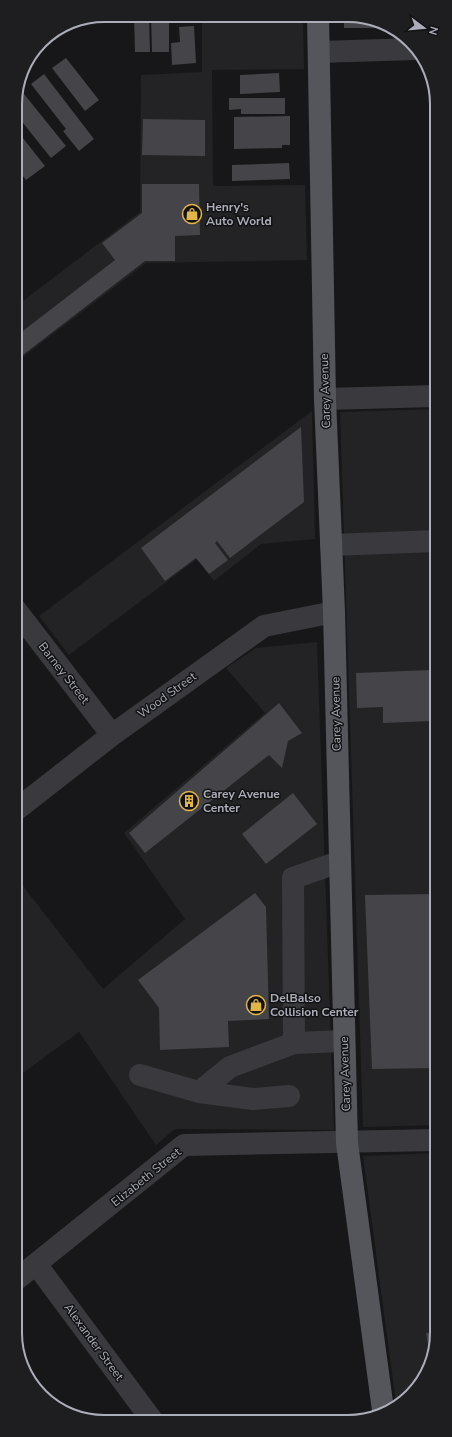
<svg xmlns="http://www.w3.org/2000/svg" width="452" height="1437" font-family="'Nunito Sans',sans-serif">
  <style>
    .built { fill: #232326 }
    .building { fill: #444449 }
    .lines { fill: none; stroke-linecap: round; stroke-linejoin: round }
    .minor { stroke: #39393e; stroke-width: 22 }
    .major { stroke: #55565c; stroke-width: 22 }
    .labels { text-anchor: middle; stroke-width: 3; stroke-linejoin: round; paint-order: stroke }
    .poi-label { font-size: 12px; font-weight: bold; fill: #abaeb8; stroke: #121214; text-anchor: start }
    .street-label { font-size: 12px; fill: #abaeb8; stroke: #121214 }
    .rim { fill: none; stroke: #abaeb8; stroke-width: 2 }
  </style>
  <rect width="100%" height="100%" fill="#171719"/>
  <path class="built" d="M202,16H303L304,69L212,70L213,186L305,185L307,260L146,263L15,363V307L140,212L141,75L202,72Z
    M436,409V752L430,756L436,764L437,1125L363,1127L340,412Z
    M312,411L315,539L261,544L214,581L197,559L69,655L39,616Z
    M317,642L334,1130L175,1129L156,1145L79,1032L16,1078V877L103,989L185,919L124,833L265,713L226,668L256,648Z
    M437,1153V1339L415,1392L396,1403L363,1156Z"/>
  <path class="building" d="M134,15H149L150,52H135Z
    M151,15H169V52H152Z
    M344,17H366L386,28H344Z
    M194,26L196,63L172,65L171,43L180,42L179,27Z
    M66,58L99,100L85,111L52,68Z
    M279,73L280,92L240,94V75Z
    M44,74L94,139L79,151L63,131L66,129L31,84Z
    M24,94L66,146L51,158L15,113V101Z
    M229,98H285V114H241V109L229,110Z
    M290,116V145H282V148L234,149V117Z
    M143,119L205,120V156L142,155Z
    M15,128L45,166L26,180L15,166Z
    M289,163L290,179L232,181V165Z
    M142,184H199L200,235L175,236V261H145L15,361V337L115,260L102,243L142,213Z
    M301,427L304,502L230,558L217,541L215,543L228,560L209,574L196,558L165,581L141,548Z
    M430,670L431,721L383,723V707L357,708L356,673Z
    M279,703L302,733L288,741L282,768L269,755L145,853L129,833Z
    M293,793L317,824L266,864L242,834Z
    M255,893L266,907L269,1019L228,1021L229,1047L160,1050L159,1008L138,980Z
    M436,894L437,1068L372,1069L365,895Z
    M437,1332V1339L430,1356L426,1333Z"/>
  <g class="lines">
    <path class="minor" d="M319,52L415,49
      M325,399L436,396
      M331,545L436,541
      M16,610L112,735
      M16,810L112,735L264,626L334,612
      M294,1043L293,878L339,862
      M140,1075L199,1092L230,1067L294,1043L344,1041
      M199,1092L253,1099L289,1096
      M36,1264L152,1420
      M17,1279L184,1145L437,1140"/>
    <path class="major" d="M318,16L325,399L334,612L347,1143L383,1410"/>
  </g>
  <defs>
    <symbol id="shop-ring" viewBox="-11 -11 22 22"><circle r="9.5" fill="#121214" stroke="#e2b547" stroke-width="1.5"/><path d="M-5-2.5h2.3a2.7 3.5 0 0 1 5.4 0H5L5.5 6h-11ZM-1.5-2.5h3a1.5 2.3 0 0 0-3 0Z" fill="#e2b547"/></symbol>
    <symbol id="building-ring" viewBox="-11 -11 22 22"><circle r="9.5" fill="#121214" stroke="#e2b547" stroke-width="1.5"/><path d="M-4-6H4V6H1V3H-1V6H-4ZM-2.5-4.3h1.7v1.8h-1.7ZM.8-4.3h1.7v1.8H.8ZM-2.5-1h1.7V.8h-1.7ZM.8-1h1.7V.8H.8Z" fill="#e2b547"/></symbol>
  </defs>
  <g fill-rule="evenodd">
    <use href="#shop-ring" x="181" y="203" width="22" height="22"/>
    <use href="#building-ring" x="178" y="790" width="22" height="22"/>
    <use href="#shop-ring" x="245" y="994" width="22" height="22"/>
  </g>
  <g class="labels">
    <g class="poi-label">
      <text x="206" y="211">Henry's<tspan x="206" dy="14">Auto World</tspan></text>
      <text x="203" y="798">Carey Avenue<tspan x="203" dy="14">Center</tspan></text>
      <text x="270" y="1002">DelBalso<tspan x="270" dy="14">Collision Center</tspan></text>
    </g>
    <g class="street-label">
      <text transform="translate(325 391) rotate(-92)" y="4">Carey Avenue</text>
      <text transform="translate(64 673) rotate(52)" y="4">Barney Street</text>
      <text transform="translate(167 695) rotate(-36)" y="4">Wood Street</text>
      <text transform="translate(336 714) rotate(-91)" y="4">Carey Avenue</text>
      <text transform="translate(345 1074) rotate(-92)" y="4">Carey Avenue</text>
      <text transform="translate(146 1177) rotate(-39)" y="4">Elizabeth Street</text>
      <text transform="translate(94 1342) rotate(54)" y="4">Alexander Street</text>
    </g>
  </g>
  <path d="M0 0H452V1437H0ZM104 22H348A82 82 0 0 1 430 104V1333A82 82 0 0 1 348 1415H104A82 82 0 0 1 22 1333V104A82 82 0 0 1 104 22Z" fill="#1e1e21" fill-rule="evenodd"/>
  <path class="rim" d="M104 22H348A82 82 0 0 1 430 104V1333A82 82 0 0 1 348 1415H104A82 82 0 0 1 22 1333V104A82 82 0 0 1 104 22Z"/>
  <g transform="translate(424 28) rotate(106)" stroke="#121214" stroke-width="3" paint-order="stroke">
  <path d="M0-3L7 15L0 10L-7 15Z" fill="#abaeb8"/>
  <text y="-6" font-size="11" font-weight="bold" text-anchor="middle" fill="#abaeb8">N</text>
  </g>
</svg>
